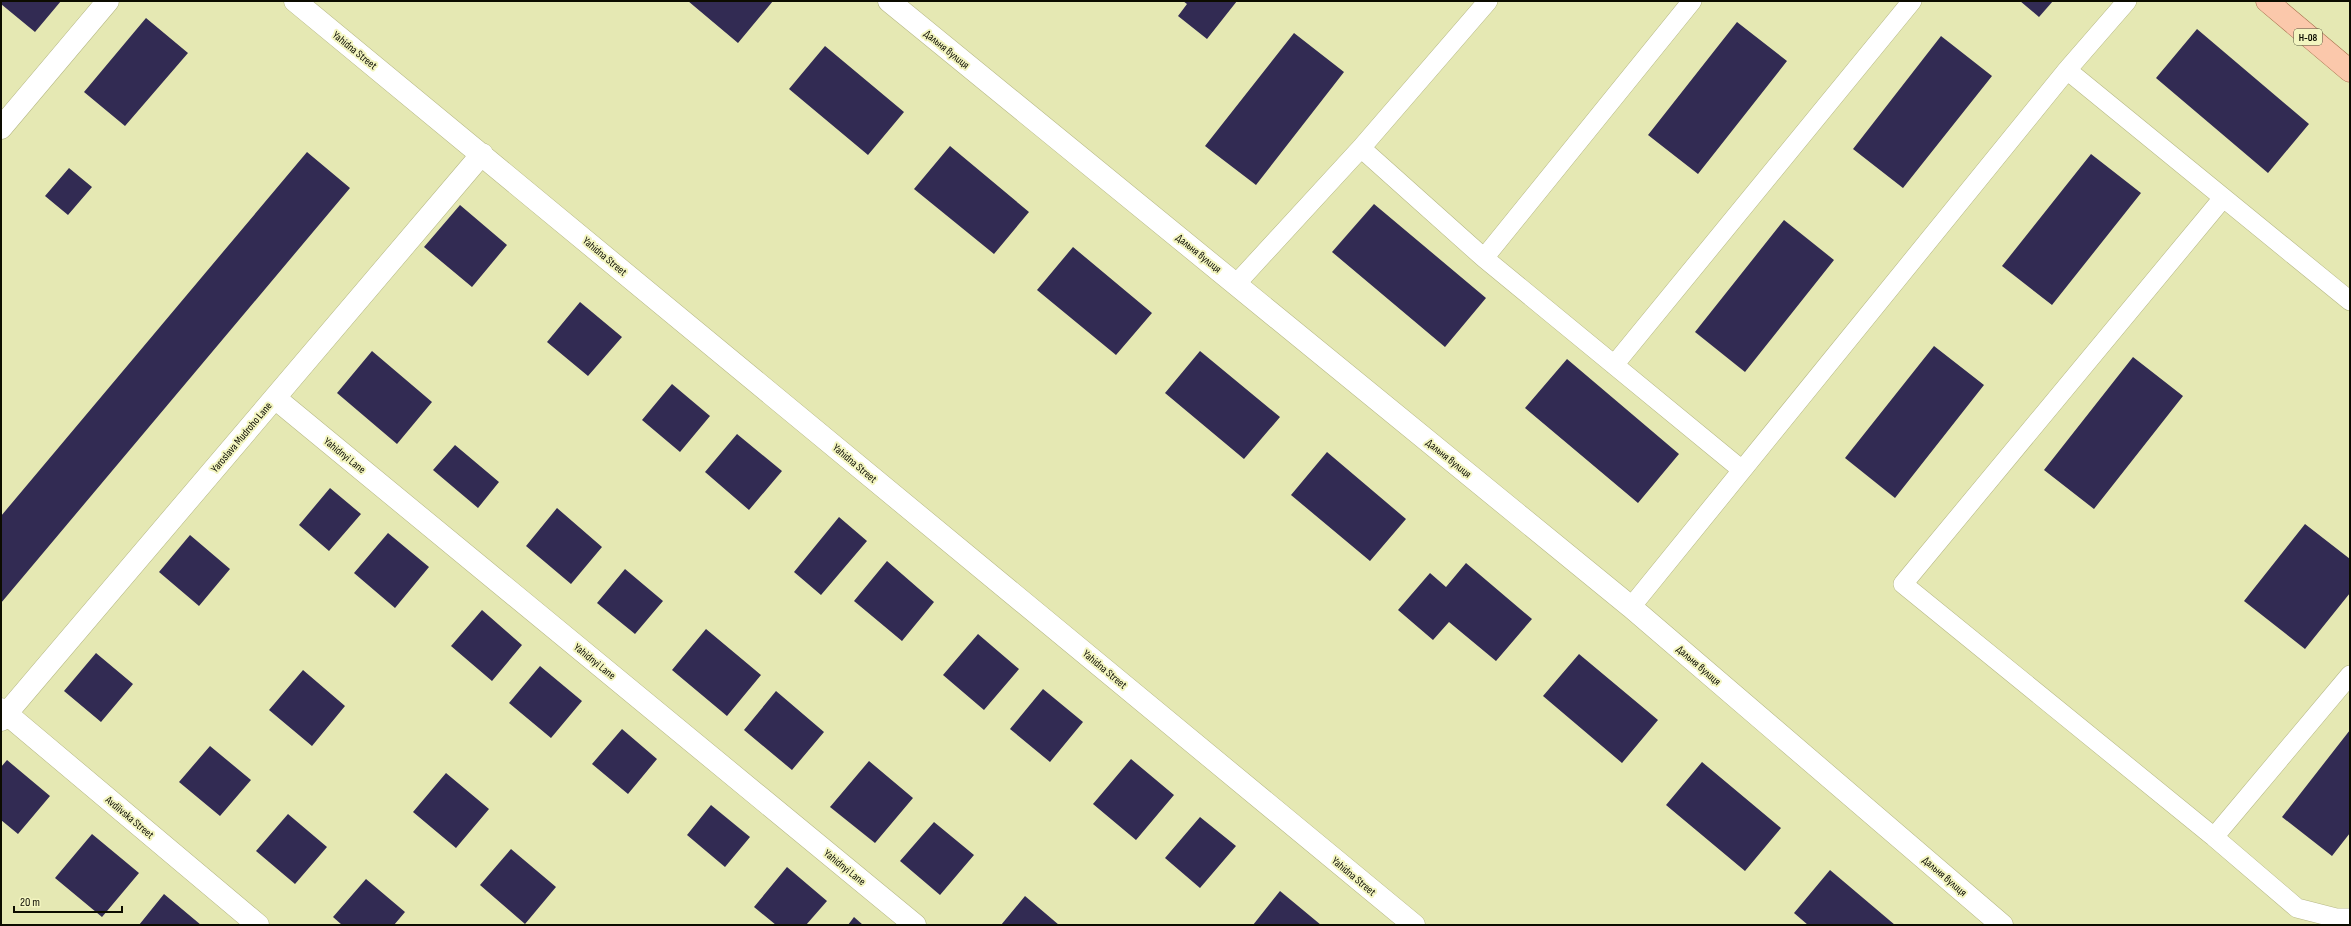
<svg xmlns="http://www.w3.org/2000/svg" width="2351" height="926" font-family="'Sofia Sans Condensed',sans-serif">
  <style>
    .building { fill: #322b53 }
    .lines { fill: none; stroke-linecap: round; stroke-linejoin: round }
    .lane-casing { stroke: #b6b885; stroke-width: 20 }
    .street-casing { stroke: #b6b885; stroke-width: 23 }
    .primary-casing { stroke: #a66e4b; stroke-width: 23 }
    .lane { stroke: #fff; stroke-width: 19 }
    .street { stroke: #fff; stroke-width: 22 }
    .primary { stroke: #fbc8ab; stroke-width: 22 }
    .labels { text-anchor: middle; stroke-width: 4; stroke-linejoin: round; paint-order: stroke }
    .shield { fill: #f3f5c0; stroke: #51523a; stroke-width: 1 }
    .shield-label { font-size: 10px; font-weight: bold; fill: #0c0c00 }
    .street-label { font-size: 11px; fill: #0c0c00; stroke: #f3f5c0 }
  </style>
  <rect width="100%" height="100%" fill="#e5e8b3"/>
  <path class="building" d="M1,1H61L35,32L1,4Z
    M688,1H773L738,43Z
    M1183,1H1237L1207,39L1178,16L1187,4Z
    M2020,1H2053L2039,17Z
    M146,18L188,53L125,126L84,92Z
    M1737,22L1787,61L1698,174L1648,135Z
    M2197,29L2309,124L2268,173L2156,78Z
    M1294,33L1344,72L1256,185L1205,146Z
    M1941,36L1992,76L1903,188L1853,149Z
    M825,46L904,112L868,155L789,89Z
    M950,146L1029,212L994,254L914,189Z
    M307,152L350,188L1,603V516Z
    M2091,154L2141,193L2052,305L2002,266Z
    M69,168L92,187L68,215L45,196Z
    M1374,204L1486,298L1445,347L1332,252Z
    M460,205L507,245L472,287L424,247Z
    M1784,220L1834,260L1745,372L1695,332Z
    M1073,247L1152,313L1116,355L1037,290Z
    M580,302L622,337L588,376L547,342Z
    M1934,346L1984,385L1895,498L1845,458Z
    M372,351L432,402L397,444L337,393Z
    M1200,351L1280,417L1244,459L1165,393Z
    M2133,357L2183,396L2094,509L2044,470Z
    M1567,359L1679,454L1638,503L1525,408Z
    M672,384L710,416L680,452L642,420Z
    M737,434L782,471L749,510L705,472Z
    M455,445L499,482L478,508L433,470Z
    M1327,452L1406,519L1370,561L1291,495Z
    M330,488L361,514L329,551L299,525Z
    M557,508L602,547L571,584L526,546Z
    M839,517L867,541L821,595L794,572Z
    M2305,524L2350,559V593L2305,649L2244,601Z
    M388,533L429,567L395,608L354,573Z
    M190,535L230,569L199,606L159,572Z
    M887,561L934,602L902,641L854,601Z
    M1466,563L1532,619L1496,661L1449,622L1433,640L1398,610L1430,573L1446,587Z
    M625,569L663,601L635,634L597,603Z
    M482,610L522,645L492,681L451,646Z
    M706,629L761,675L727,716L672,670Z
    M978,634L1019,669L984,710L943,675Z
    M96,653L133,684L101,722L64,691Z
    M1579,654L1658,720L1622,763L1543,696Z
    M540,666L582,701L551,738L509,703Z
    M303,670L345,706L312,746L269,710Z
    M1043,689L1083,722L1050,762L1010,729Z
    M776,691L824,732L792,770L744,730Z
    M622,729L657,759L628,794L592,764Z
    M2350,730V833L2332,856L2282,817Z
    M210,746L251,780L220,816L179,782Z
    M1131,759L1174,795L1136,840L1093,804Z
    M7,760L50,796L18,834L1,820V767Z
    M869,761L913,798L875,843L830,807Z
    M1702,762L1781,828L1745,871L1666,805Z
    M446,773L489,809L456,848L413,812Z
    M711,805L750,837L725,867L687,835Z
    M288,814L327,847L295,884L256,851Z
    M1200,817L1236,846L1200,888L1165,858Z
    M934,822L974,855L940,895L900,861Z
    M92,834L139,873L102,917L55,878Z
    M511,849L556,887L525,924L480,885Z
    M787,867L827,901L806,925H776L754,907Z
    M1830,870L1895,925H1808L1794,913Z
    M366,879L405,912L394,925H342L333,917Z
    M1280,891L1321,925H1253Z
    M164,894L201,925H139Z
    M1025,896L1059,925H1001Z
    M854,917L863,925H848Z"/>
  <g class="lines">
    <defs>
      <path id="lane" d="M2067,70L2350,301
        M1361,148L1484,258L1692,1
        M1484,258L1742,470
        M1236,284L1361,148L1488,1
        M1614,365L1912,1
        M1631,607L2067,70L2127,1
        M2350,675L2214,837L2297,908L2336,918H2350
        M2214,837L1903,584L2223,198"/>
      <path id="street" d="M295,1L1414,925
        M889,1L1631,607L2002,925
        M1,128L108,1
        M275,398L915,925
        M1,709L258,925
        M1,720L482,154"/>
      <path id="primary" d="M2267,1L2350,71"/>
    </defs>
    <use href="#lane" class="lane-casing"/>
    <use href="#street" class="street-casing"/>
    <use href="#primary" class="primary-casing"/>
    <use href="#lane" class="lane"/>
    <use href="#street" class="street"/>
    <use href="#primary" class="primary"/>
  </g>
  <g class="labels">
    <rect class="shield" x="2294" y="29" width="28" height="16" rx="3"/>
    <g class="shield-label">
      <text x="2308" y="41">Н-08</text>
    </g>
    <g class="street-label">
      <text transform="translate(947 49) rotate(39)" y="4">Дальня вулиця</text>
      <text transform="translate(355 50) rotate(39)" y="4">Yahidna Street</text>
      <text transform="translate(1199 253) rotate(39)" y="4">Дальня вулиця</text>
      <text transform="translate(605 256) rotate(40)" y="4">Yahidna Street</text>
      <text transform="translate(241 437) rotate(-50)" y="4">Yaroslava Mudroho Lane</text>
      <text transform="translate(345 455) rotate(39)" y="4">Yahidnyi Lane</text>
      <text transform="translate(1449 458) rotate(39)" y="4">Дальня вулиця</text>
      <text transform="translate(855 463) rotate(40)" y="4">Yahidna Street</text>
      <text transform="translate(595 661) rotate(39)" y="4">Yahidnyi Lane</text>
      <text transform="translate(1699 665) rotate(41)" y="4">Дальня вулиця</text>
      <text transform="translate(1105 669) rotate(40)" y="4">Yahidna Street</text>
      <text transform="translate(130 817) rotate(40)" y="4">Avdiivska Street</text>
      <text transform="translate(845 867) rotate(39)" y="4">Yahidnyi Lane</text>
      <text transform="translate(1354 876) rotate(40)" y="4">Yahidna Street</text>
      <text transform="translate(1945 876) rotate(41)" y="4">Дальня вулиця</text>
    </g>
  </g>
  <rect width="2351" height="926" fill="none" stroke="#0c0c00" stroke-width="4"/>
  <path d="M14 906v6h108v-6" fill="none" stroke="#0c0c00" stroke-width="2"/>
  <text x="20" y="906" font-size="12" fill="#0c0c00" stroke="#f3f5c0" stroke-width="3" paint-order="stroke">20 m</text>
</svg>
